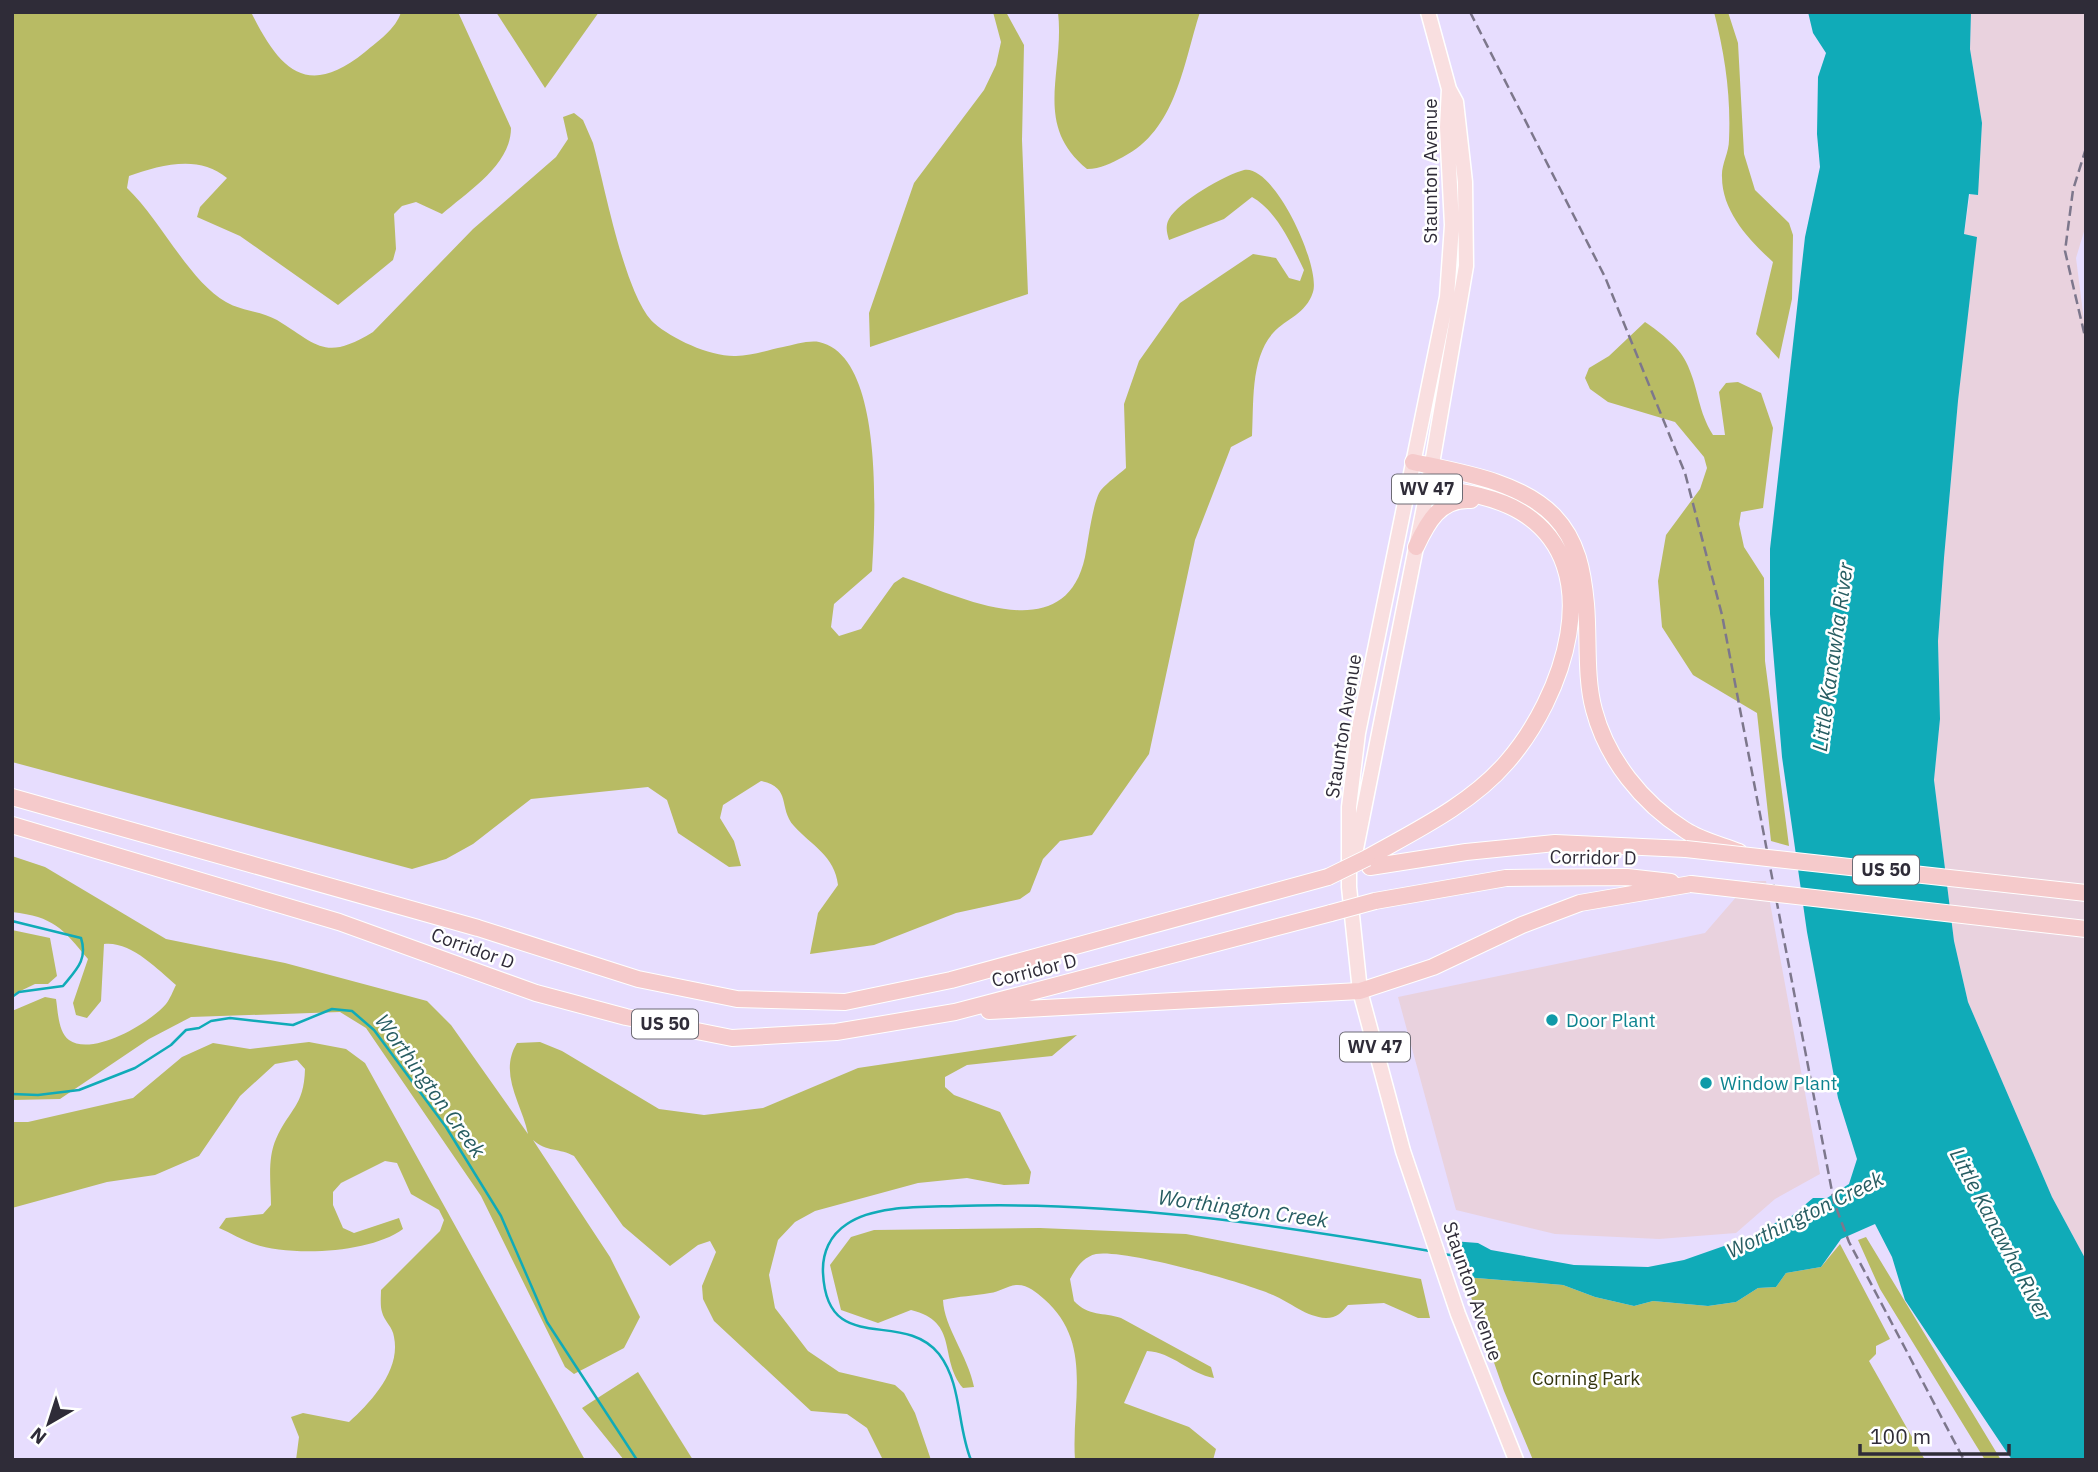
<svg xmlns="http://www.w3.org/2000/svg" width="2098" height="1472" font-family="'IBM Plex Sans',sans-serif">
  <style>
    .industrial { fill: #e9d2de }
    .green { fill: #b8bb64 }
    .water { fill: #10abb8 }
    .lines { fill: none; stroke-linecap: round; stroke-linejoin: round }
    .stream { stroke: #10abb8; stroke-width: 2.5 }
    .major-casing { stroke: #fff; stroke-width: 17 }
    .highway-casing { stroke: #fff; stroke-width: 18 }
    .major { stroke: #f9dfe0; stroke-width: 14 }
    .highway { stroke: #f5cacb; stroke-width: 16 }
    .rail { stroke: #7d778c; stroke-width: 2.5; stroke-dasharray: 10 5; stroke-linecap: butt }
    .highway-bridge-casing { stroke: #fff; stroke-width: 18; stroke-linecap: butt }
    .highway-bridge { stroke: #f5cacb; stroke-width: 16 }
    .culture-dot { fill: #0f9aa8; stroke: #fff; stroke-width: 2.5 }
    .labels { text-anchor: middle; stroke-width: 5; stroke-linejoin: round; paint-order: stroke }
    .shield { fill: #fff; stroke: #6d6b74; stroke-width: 2 }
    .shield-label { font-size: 18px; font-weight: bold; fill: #2f2c38 }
    .street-label { font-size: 19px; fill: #2f2c38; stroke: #fff }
    .culture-label { font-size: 19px; fill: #0d838f; stroke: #fff; text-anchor: start }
    .park-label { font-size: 19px; fill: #35360f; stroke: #fff }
    .water-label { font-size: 21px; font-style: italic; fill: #275d62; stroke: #fff }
  </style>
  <rect width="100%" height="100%" fill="#e7ddfe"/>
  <path class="industrial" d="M1971,12H2086V225L2076,258L2086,336V1260L2052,1197L1968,1002L1954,941L1934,780L1940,719L1938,641L1944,558L1958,401L1976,238L1964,235L1970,194L1977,195L1982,124L1970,49Z
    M1750,881H1766L1820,1174L1775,1199L1736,1233L1659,1239L1555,1234L1456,1210L1398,997L1705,933Z"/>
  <path class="green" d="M12,12H251C279,68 306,100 365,52C378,41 396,29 401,12H458L511,128C511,165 467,192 442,214L416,202L402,206L394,214L396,249L393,260L338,305L240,236L197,217L200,207L227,178C199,154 160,165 129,176L127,188C160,219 189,281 226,302C241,311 262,311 277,320C319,346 325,361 373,332L473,229L556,157L568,139L563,117L574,113L583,120L593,143C604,183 625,297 654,323C672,339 711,357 736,356C751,356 768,350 783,347C793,345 809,340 819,342C885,356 875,520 872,571L834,604L831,627L839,636L861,629L894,583L903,577C961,597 1065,650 1085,557C1088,542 1093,500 1101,490C1108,482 1118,475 1126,468L1124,404L1139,361L1180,303L1253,254L1276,258L1289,278L1300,281L1304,270C1291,244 1278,212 1252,197L1224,219L1169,240C1167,233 1165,226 1169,219C1179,201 1225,175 1244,170C1274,164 1321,266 1313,292C1306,314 1287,318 1273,333C1250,359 1254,404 1252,436L1231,447L1195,540L1149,754L1092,835L1060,841L1043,859L1030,892L1020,899L956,913L874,945L810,954L818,913L838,885C835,856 811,845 794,826C778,808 792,787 761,781L723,805L720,818L734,841L741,866L729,867L678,833L667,800L648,787L531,799L473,844L446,859L412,869L12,762Z
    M496,12H599L545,88Z
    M993,12H1006L1024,45L1022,140L1028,294L870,347L869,313L914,183L984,90L996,65L1001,42Z
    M1058,12H1200C1183,65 1176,130 1123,157C1111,163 1101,169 1087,169C1032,124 1065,72 1058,12Z
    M1714,12H1728L1738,43L1744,154L1755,190L1789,223L1793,235L1792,299L1779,359L1756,334L1773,262C1750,241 1722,212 1722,177C1721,165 1729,153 1729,140C1731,96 1725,55 1714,12Z
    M1645,322C1661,333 1681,348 1688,366C1699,391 1698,411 1713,435H1725L1719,392L1726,383L1738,382L1761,393L1773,428L1763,508L1741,512L1739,524L1744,547L1764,578L1765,661L1789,846L1771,841L1757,713L1693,675L1662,627L1658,581L1666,535L1700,489L1707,468L1704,457L1675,422L1608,402L1590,389L1585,378L1589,368L1609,356Z
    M12,856L45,867L166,939L285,963L427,1001L451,1025L528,1134C522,1104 498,1074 517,1043L540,1042L562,1051L659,1109L704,1115L763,1108L858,1068L1077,1035L1052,1056L967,1065L945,1077V1087L954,1095L1000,1112L1031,1172L1029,1184L1004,1185L967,1178L918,1183L815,1211L795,1222L778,1240L769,1275L775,1308L808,1351L839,1372L895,1385L904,1393L915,1413L931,1460H883L867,1428L847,1414L811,1411L714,1321L703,1299L702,1286L716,1252L710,1241L698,1245L670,1266L623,1226L574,1156C560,1148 546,1152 533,1140L610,1257L640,1317L624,1348L574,1374L565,1367L481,1196L366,1028L340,1012L191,1017L149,1039L60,1099L12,1100V1011L45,997L56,999C58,1011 58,1032 69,1040C92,1057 150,1023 166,1004C170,999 173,991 176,985C157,969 131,941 104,944L101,1001L87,1018L76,1015L73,1003L88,959C62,928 54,917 12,912Z
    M12,930L50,938L57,976L48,984H35L12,995Z
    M309,1042L346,1049L365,1063L585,1460H296L299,1437L291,1417L303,1413L349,1422C371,1402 401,1370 394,1337C393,1327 384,1321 382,1312C380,1306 381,1296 381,1290L440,1231L444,1220L439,1210L411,1194L397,1163L385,1161L341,1183L333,1192V1205L343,1228L354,1233L399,1218L403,1229C371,1253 292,1257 254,1244C242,1240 231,1233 219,1228L226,1218L263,1214L271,1205C271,1184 267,1159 276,1139C289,1109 304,1107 305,1069L297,1060L275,1064L240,1096L199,1156L155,1175L107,1182L12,1208V1122H28L133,1098L182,1057L213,1043L250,1049Z
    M1040,1228L1186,1234L1421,1279L1430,1318H1418L1384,1303L1348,1305C1342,1312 1337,1318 1326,1318C1306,1317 1290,1302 1273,1295C1244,1282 1124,1249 1096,1254C1083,1257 1076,1268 1070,1279L1074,1301C1089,1317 1103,1312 1121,1318L1211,1367L1214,1378C1190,1374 1172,1352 1147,1351L1124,1403L1189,1427L1216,1449L1213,1460H1075C1071,1401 1094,1343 1044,1299C1036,1292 1027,1284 1016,1285C1007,1286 999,1292 990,1293C974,1296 959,1296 943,1300C944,1327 968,1356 974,1387L963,1388C938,1358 960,1322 911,1310L878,1323L841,1310L830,1265L851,1237L874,1230Z
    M1866,1237L2001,1460H1985L1880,1289L1858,1240Z
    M1840,1244L1890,1339L1876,1346V1354L1869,1361L1925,1460H1533L1504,1391L1464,1277L1563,1285L1595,1297L1634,1306L1653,1301L1708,1306L1736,1302L1758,1288L1776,1287L1786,1273L1821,1267Z
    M638,1372L693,1460H624L582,1408Z"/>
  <path class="water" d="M1808,12H1971L1970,49L1982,123L1978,195L1969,194L1964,234L1977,237L1958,401L1944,558L1938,641L1940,719L1934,780L1954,941L1968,1002L2052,1197L2086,1260V1460H2012L1905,1300L1892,1257L1875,1224L1841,1239L1821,1267L1786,1273L1776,1287L1758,1288L1736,1302L1708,1306L1653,1301L1634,1306L1595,1297L1563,1285L1464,1277L1452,1241L1478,1243L1491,1250L1574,1265L1648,1267L1684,1260L1761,1233L1775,1223L1787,1220L1813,1198H1827L1849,1184L1857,1159L1838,1098L1807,932L1782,757L1770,614V549L1805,237L1820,167L1817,134L1818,77L1826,53L1813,33Z"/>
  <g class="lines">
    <path class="stream" d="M12,921L81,938C88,960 76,970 63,986L19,992L12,997
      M12,1094L38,1095L79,1090L135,1068L171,1045L186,1030L199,1028L211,1021L230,1018L293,1025L332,1009L352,1011L374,1030L446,1127L501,1216L547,1322L637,1460
      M1443,1254L1457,1256
      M971,1460C957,1426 962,1384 939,1354C902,1308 827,1358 823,1273C822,1253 830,1235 847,1224C874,1205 925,1207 956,1206C1115,1201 1273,1224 1430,1251"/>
    <defs>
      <path id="major" d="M1449,89L1447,127L1452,225L1447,297L1358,733L1349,807V887L1360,991L1403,1151L1458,1314L1516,1460
        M1356,849L1428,487L1466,266L1465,182L1456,102L1449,89L1428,12"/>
      <path id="highway" d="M1413,462C1459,472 1520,481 1554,516C1578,541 1583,572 1586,604C1589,638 1585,677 1594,710C1607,759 1642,803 1685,830C1700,840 1721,845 1739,852
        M1416,547C1427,523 1440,498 1471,500
        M12,797L478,928L638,979L737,999L845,1002L951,980L1328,877
        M12,825L339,922L536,993L626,1017L732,1038L836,1032L955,1012L1331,913
        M1367,858C1415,831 1471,804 1507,762C1562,699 1611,567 1521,512C1490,493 1444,490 1408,483
        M1370,867L1466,852L1555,843L1686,849
        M1375,901L1506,878L1627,877L1671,882
        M989,1011L1360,991L1433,967L1522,925L1580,903L1691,884"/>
    </defs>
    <use href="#major" class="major-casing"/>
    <use href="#highway" class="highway-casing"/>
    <use href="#major" class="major"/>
    <use href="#highway" class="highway"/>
    <path class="rail" d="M1470,12L1605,277L1685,473L1722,615L1834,1202L1849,1242L1964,1460
      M2086,148L2073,190L2065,251L2086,341"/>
    <defs>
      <path id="highway-bridge" d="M1686,849L2086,893
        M1328,877L1367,858
        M1691,884L2086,929
        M1331,913L1375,901"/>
    </defs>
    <use href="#highway-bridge" class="highway-bridge-casing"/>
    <use href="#highway-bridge" class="highway-bridge"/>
  </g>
  <g class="culture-dot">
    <circle cx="1552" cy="1020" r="7"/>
    <circle cx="1706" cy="1083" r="7"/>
  </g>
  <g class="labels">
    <g class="shield">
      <rect x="1392" y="474.5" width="70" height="29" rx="5"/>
      <rect x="1853" y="855.5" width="66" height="29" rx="5"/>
      <rect x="632" y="1009.5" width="66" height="29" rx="5"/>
      <rect x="1340" y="1032.5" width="70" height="29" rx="5"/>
    </g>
    <g class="shield-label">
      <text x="1427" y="495">WV 47</text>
      <text x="1886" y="876">US 50</text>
      <text x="665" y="1030">US 50</text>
      <text x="1375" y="1053">WV 47</text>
    </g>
    <g class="street-label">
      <text transform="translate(1430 171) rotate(-90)" y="7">Staunton Avenue</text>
      <text transform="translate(1343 726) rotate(-81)" y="7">Staunton Avenue</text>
      <text transform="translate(1593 857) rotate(1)" y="7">Corridor D</text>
      <text transform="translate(473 948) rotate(20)" y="7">Corridor D</text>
      <text transform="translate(1034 970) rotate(-14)" y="7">Corridor D</text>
      <text transform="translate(1473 1291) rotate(71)" y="7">Staunton Avenue</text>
    </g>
    <g class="culture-label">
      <text x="1566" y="1027">Door Plant</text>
      <text x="1720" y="1090">Window Plant</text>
    </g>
    <g class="park-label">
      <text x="1586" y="1385">Corning Park</text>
    </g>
    <g class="water-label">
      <text transform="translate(1833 657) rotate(-82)" y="7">Little Kanawha River</text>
      <text transform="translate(430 1086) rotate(54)" y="7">Worthington Creek</text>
      <text transform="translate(1243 1209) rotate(8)" y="7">Worthington Creek</text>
      <text transform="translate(1805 1215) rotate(-26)" y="7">Worthington Creek</text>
      <text transform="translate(2000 1234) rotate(62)" y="7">Little Kanawha River</text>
    </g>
  </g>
  <rect width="2098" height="1472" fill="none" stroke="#2f2c38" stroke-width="28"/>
  <g transform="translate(49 1423) rotate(219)" stroke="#ffffff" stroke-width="5" paint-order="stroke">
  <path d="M0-5L12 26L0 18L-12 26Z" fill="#2f2c38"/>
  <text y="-10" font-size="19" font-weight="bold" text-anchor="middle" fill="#2f2c38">N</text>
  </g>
  <path d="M1860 1444v10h149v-10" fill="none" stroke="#2f2c38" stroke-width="3.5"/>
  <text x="1870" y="1444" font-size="21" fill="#2f2c38" stroke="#ffffff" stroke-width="5" paint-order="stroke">100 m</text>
</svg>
